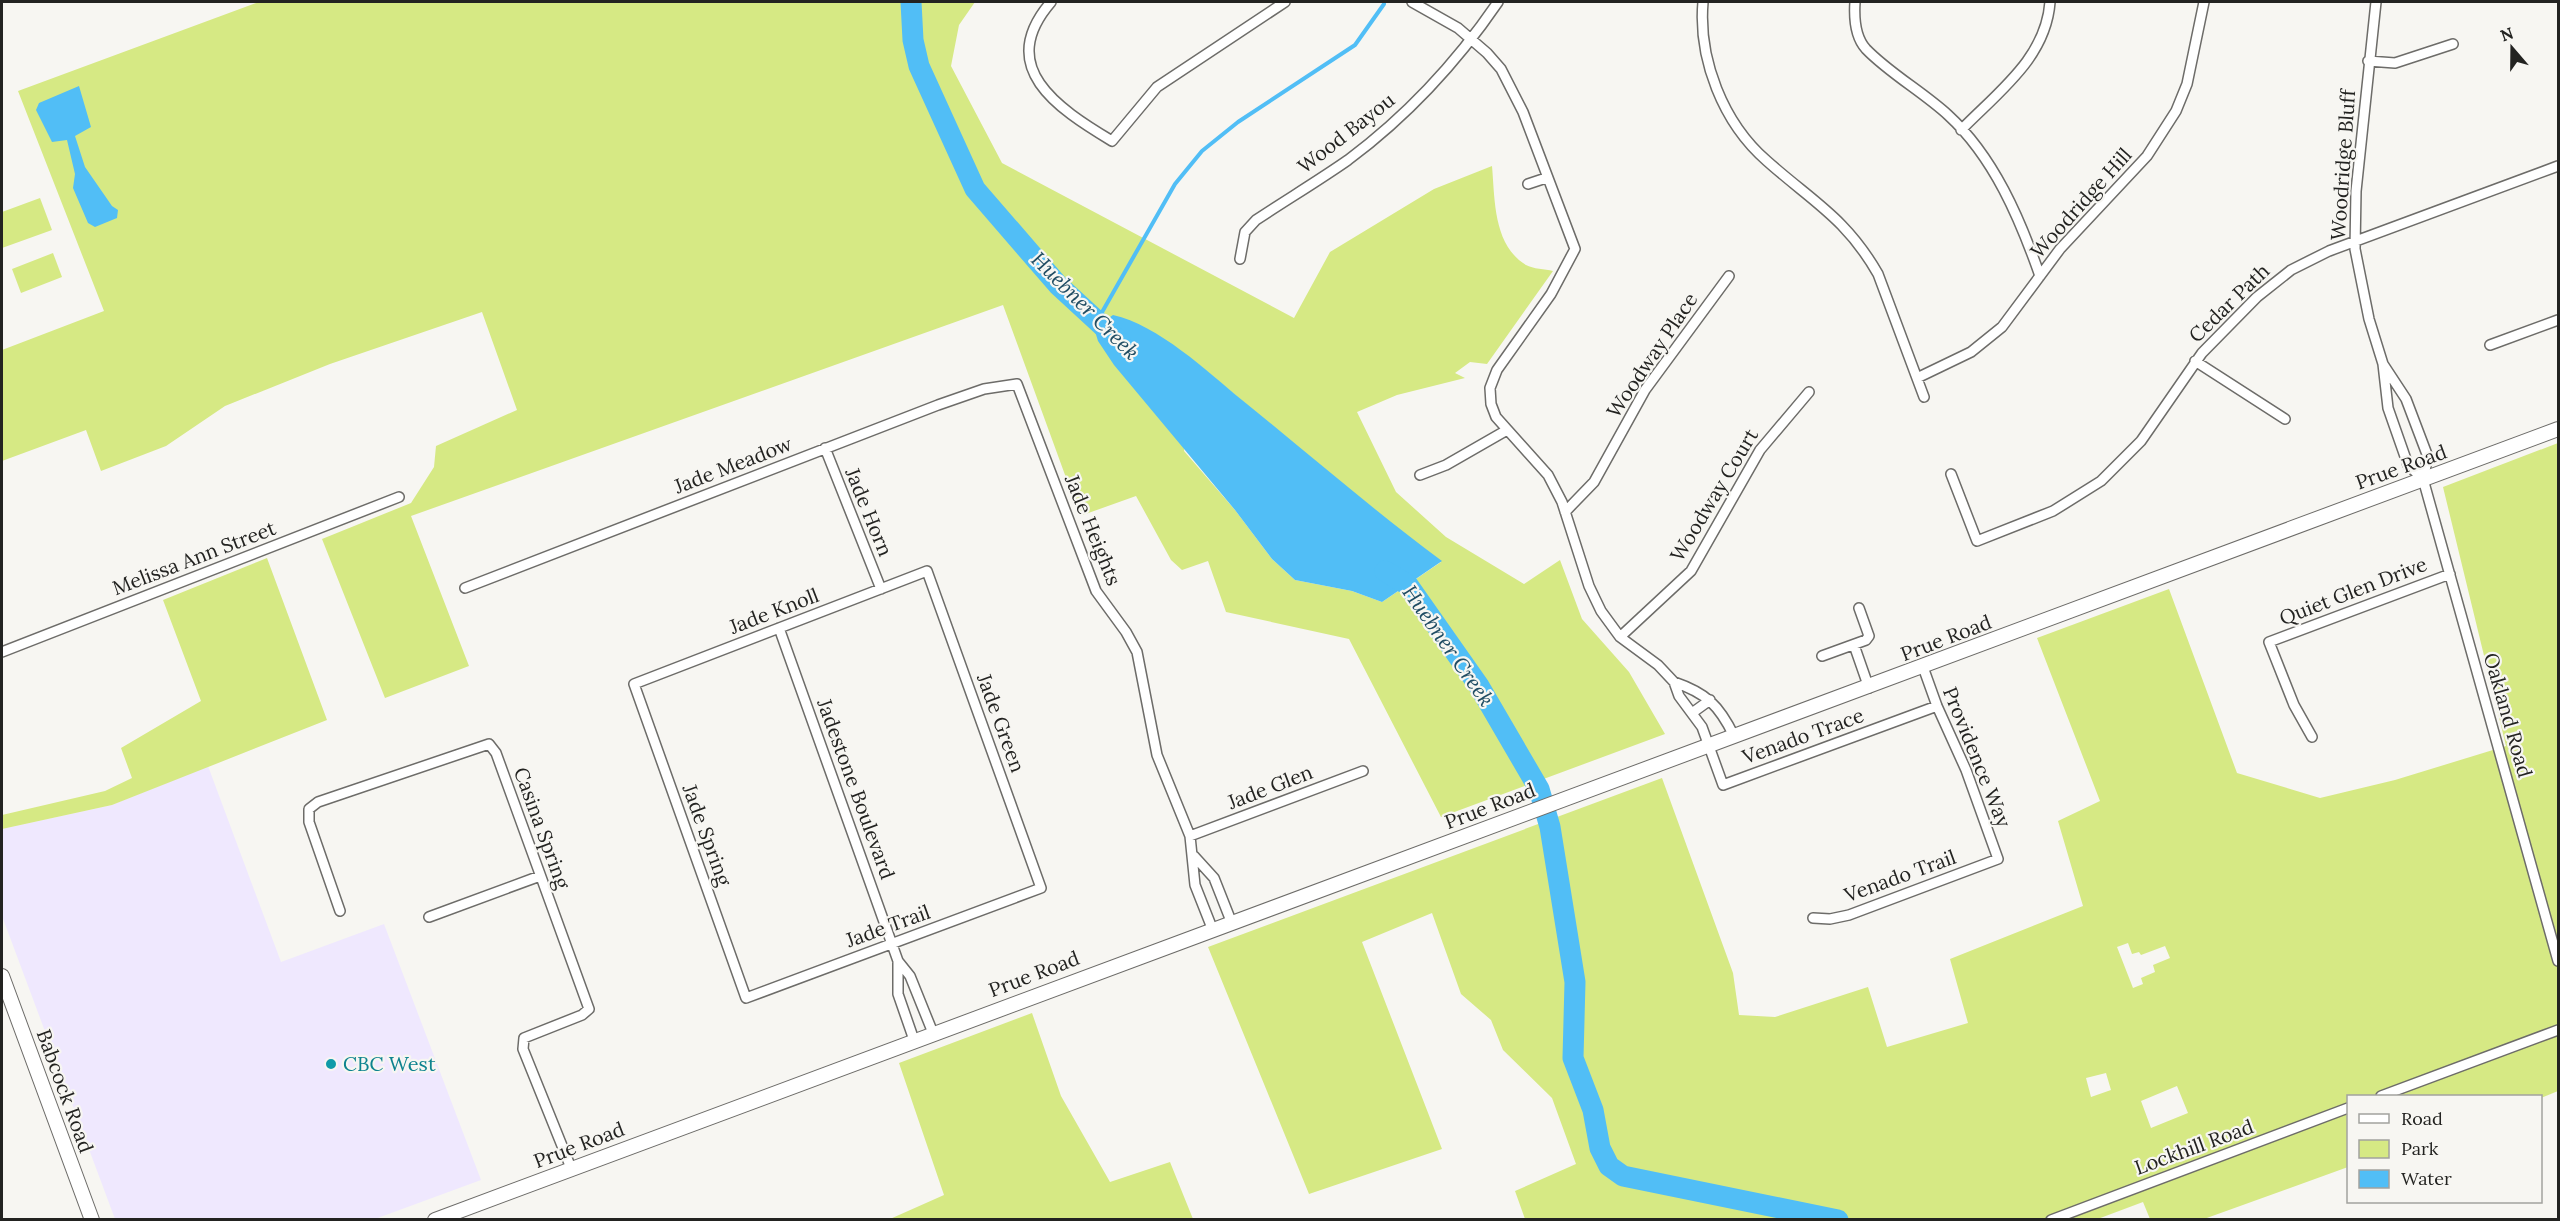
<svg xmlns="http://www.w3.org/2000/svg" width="2560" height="1221" font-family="Lora,serif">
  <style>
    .commercial { fill: #efe8fe }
    .green { fill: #d6e984; fill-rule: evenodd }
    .water { fill: #51bef6 }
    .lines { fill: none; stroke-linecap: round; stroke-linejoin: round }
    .stream { stroke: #51bef6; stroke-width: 4 }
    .river { stroke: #51bef6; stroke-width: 21 }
    .minor-casing { stroke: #6d6c69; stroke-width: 12 }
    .secondary-casing { stroke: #6d6c69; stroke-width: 16 }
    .minor { stroke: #fff; stroke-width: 9 }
    .secondary { stroke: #fff; stroke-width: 14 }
    .culture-dot { fill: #0f9aa8; stroke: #f7f6f2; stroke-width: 2 }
    .labels { text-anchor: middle; stroke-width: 4.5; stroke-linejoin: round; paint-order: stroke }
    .street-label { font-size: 20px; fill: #232321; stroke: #f7f6f2 }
    .culture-label { font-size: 20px; fill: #0d838f; stroke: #f7f6f2; text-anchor: start }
    .water-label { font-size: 21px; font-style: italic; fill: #204d64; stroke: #f7f6f2 }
  </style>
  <rect width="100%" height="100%" fill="#f7f6f2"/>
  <path class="commercial" d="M208,766L281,962L384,924L481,1180L375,1219H115L2,916V829L112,805Z"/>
  <path class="green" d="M259,2H975L959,25L951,66L1002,163L1294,318L1330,252L1434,189L1492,166C1495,199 1493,245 1526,265C1533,269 1545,269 1553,271L1487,364L1470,362L1455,373L1465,378L1397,395L1357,412L1396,492L1446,537L1524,584L1560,560L1582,619L1629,672L1665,734L1441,817L1349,639L1226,612L1208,561L1182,570L1171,560L1136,496L1080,516L1003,305L411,516L469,666L385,698L322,539L411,503L434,467L436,446L517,410L482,312L330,364L225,406L166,446L101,471L86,430L2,461V350L104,311L18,91ZM1198,364L1379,515L1441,562L1382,602L1352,591L1295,580L1272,559L1235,510L1184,451Z
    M40,198L52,230L2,248V212Z
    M53,253L62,277L21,293L12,269Z
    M2558,443V1091L2541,1098L2348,1096V1167L2204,1219H2150L2143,1202L2095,1220L1525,1219L1515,1191L1576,1164L1552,1098L1503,1050L1491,1020L1461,994L1432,913L1362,942L1442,1149L1309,1194L1208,947L1662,778L1733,973L1739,1015L1775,1017L1868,987L1887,1047L1968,1023L1950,959L2083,906L2058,821L2100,801L2037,638L2169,589L2237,773L2320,798L2395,780L2506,746L2443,487ZM2128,943L2132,954L2139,952L2141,955L2165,946L2170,958L2153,965L2155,972L2141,978L2143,984L2133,988L2117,947ZM2106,1073L2111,1090L2091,1097L2086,1078ZM2177,1086L2188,1113L2151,1128L2141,1101Z
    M267,558L327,720L112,805L2,829V815L105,791L132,778L121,748L201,701L163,600Z
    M1032,1013L1061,1096L1110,1182L1170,1162L1193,1219H890L944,1195L899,1063Z"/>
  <path class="water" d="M79,86L91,127L75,136L85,167L112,206L118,210L117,218L95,227L88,223L73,188L75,174L67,140L52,142L36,110L39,103Z
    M1113,315C1158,325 1207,371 1242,400C1309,454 1373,510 1442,561L1382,602L1352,591L1295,580L1272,559L1235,510L1114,365L1098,341L1094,328Z"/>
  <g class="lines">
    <path class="stream" d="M909,2L910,3
      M1097,321L1175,184L1202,151L1238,122L1355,45L1384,4"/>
    <path class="river" d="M911,2L913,40L919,66L975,189L1058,285L1121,343
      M1385,571L1408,585L1479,686L1539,789L1550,827L1575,982L1573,1058L1593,1110L1600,1148L1609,1166L1623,1176L1838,1220"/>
    <defs>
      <path id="minor" d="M1051,2C995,67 1057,108 1112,141L1157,87L1285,2
        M1412,2L1458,28L1487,53L1501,69L1523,112L1575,249L1551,294L1497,370L1490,388L1491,404L1496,417L1548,475L1562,502L1589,586L1601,611L1620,637L1658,665L1674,682L1679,696L1702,727L1723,785L1937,706
        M1703,2C1698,59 1723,123 1767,161C1813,202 1846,218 1878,274L1924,397
        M1855,2C1854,17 1855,37 1866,49C1889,73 1923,92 1948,115C1994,157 2020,219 2040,276
        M2376,2L2356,191L2355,249L2369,319L2383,364L2388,408L2408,465L2423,479
        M2368,61L2395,63L2453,44
        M1961,130C1998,92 2046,58 2050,2
        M1528,184L1546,178
        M1240,259L1245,232L1256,220C1286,200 1318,181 1348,160C1407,116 1457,62 1498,2
        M2490,345L2558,320
        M2195,361L2285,419
        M2383,364L2406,399L2428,457L2423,479L2558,961
        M1917,378L1971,352L2002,327L2060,249L2147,156L2176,111L2187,84L2204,2
        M825,448L881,589
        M1951,474L1977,541L2053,511L2101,481L2141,441L2202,353L2257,297L2291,270L2329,251L2558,166
        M1420,475L1446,465L1507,430
        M1565,512L1594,482L1645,390L1729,276
        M927,571L1041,888L746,998L634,684Z
        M465,588L938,405L984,389L1017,384L1096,591L1126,632L1137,652L1157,755L1190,836L1195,885L1212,928
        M779,628L898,961L910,976L933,1033
        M1620,637L1691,571L1760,450L1809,392
        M1854,645L1869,688
        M2,652L399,497
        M1822,656L1866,640L1869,636L1859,608
        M1674,682C1706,693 1719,705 1734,736
        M1692,713L1710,700
        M2312,737L2294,705L2269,642L2450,574
        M1190,836L1363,771
        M1194,856L1214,878L1231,921
        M340,911L309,822V809L318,802L489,744L496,753L589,1009L582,1015L524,1038L523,1049L571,1168
        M429,917L540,876
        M1813,918L1830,919L1849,915L1998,859L1966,770L1937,706L1923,667
        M898,961V994L914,1040
        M2381,1096L2558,1030
        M2051,1220L2348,1108"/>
      <path id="secondary" d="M2,976L92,1220
        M435,1220L2558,429"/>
    </defs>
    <use href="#minor" class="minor-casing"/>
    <use href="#secondary" class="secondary-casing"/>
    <use href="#minor" class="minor"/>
    <use href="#secondary" class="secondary"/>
  </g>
  <circle class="culture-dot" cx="331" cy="1064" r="6"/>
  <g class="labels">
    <g class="street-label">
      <text transform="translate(1346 133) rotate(-38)" y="7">Wood Bayou</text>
      <text transform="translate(2343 165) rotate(-86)" y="7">Woodridge Bluff</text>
      <text transform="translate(2081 203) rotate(-48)" y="7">Woodridge Hill</text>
      <text transform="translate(2229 303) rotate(-44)" y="7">Cedar Path</text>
      <text transform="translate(1652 355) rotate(-56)" y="7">Woodway Place</text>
      <text transform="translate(733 465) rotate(-21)" y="7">Jade Meadow</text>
      <text transform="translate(2401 467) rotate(-20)" y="7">Prue Road</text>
      <text transform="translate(1714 495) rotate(-59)" y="7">Woodway Court</text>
      <text transform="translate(869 512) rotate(68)" y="7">Jade Horn</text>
      <text transform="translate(1093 530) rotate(68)" y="7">Jade Heights</text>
      <text transform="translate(194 558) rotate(-21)" y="7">Melissa Ann Street</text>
      <text transform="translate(2353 591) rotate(-21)" y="7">Quiet Glen Drive</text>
      <text transform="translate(774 611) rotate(-21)" y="7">Jade Knoll</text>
      <text transform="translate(1946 638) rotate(-21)" y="7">Prue Road</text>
      <text transform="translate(2508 715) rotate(74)" y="7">Oakland Road</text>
      <text transform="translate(1001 723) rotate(70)" y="7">Jade Green</text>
      <text transform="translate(1803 736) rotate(-20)" y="7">Venado Trace</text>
      <text transform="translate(1977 757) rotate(68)" y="7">Providence Way</text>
      <text transform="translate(1270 787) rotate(-21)" y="7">Jade Glen</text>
      <text transform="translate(856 789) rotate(70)" y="7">Jadestone Boulevard</text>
      <text transform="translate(1490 806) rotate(-21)" y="7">Prue Road</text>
      <text transform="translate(542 828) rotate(70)" y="7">Casina Spring</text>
      <text transform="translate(707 835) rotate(70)" y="7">Jade Spring</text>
      <text transform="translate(1900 876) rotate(-20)" y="7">Venado Trail</text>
      <text transform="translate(888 926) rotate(-20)" y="7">Jade Trail</text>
      <text transform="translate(1034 974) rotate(-21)" y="7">Prue Road</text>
      <text transform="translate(65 1091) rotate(70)" y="7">Babcock Road</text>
      <text transform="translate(579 1145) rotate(-21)" y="7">Prue Road</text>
      <text transform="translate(2194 1147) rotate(-20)" y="7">Lockhill Road</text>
    </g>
    <g class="culture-label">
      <text x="343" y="1071">CBC West</text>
    </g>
    <g class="water-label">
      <text transform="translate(1085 306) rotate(45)" y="7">Huebner Creek</text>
      <text transform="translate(1448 646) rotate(55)" y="7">Huebner Creek</text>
    </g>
  </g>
  <rect width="2560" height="1221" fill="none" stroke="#232321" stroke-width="6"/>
  <rect x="2347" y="1095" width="195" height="108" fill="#f7f6f2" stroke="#a2a29e" stroke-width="1.5"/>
  <rect x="2359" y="1114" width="30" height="9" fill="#ffffff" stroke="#a2a29e" stroke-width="1.5"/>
  <text x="2401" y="1125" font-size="18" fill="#232321">Road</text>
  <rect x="2359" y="1140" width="30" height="18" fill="#d6e984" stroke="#a2a29e" stroke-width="1.5"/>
  <text x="2401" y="1155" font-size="18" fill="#232321">Park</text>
  <rect x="2359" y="1170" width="30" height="18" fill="#51bef6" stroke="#a2a29e" stroke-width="1.5"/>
  <text x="2401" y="1185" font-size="18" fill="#232321">Water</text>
  <g transform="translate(2512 48) rotate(340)" stroke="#f7f6f2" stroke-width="4.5" paint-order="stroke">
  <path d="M0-4.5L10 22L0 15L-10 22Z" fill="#232321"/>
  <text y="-9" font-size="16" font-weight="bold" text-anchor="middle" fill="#232321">N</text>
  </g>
</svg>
